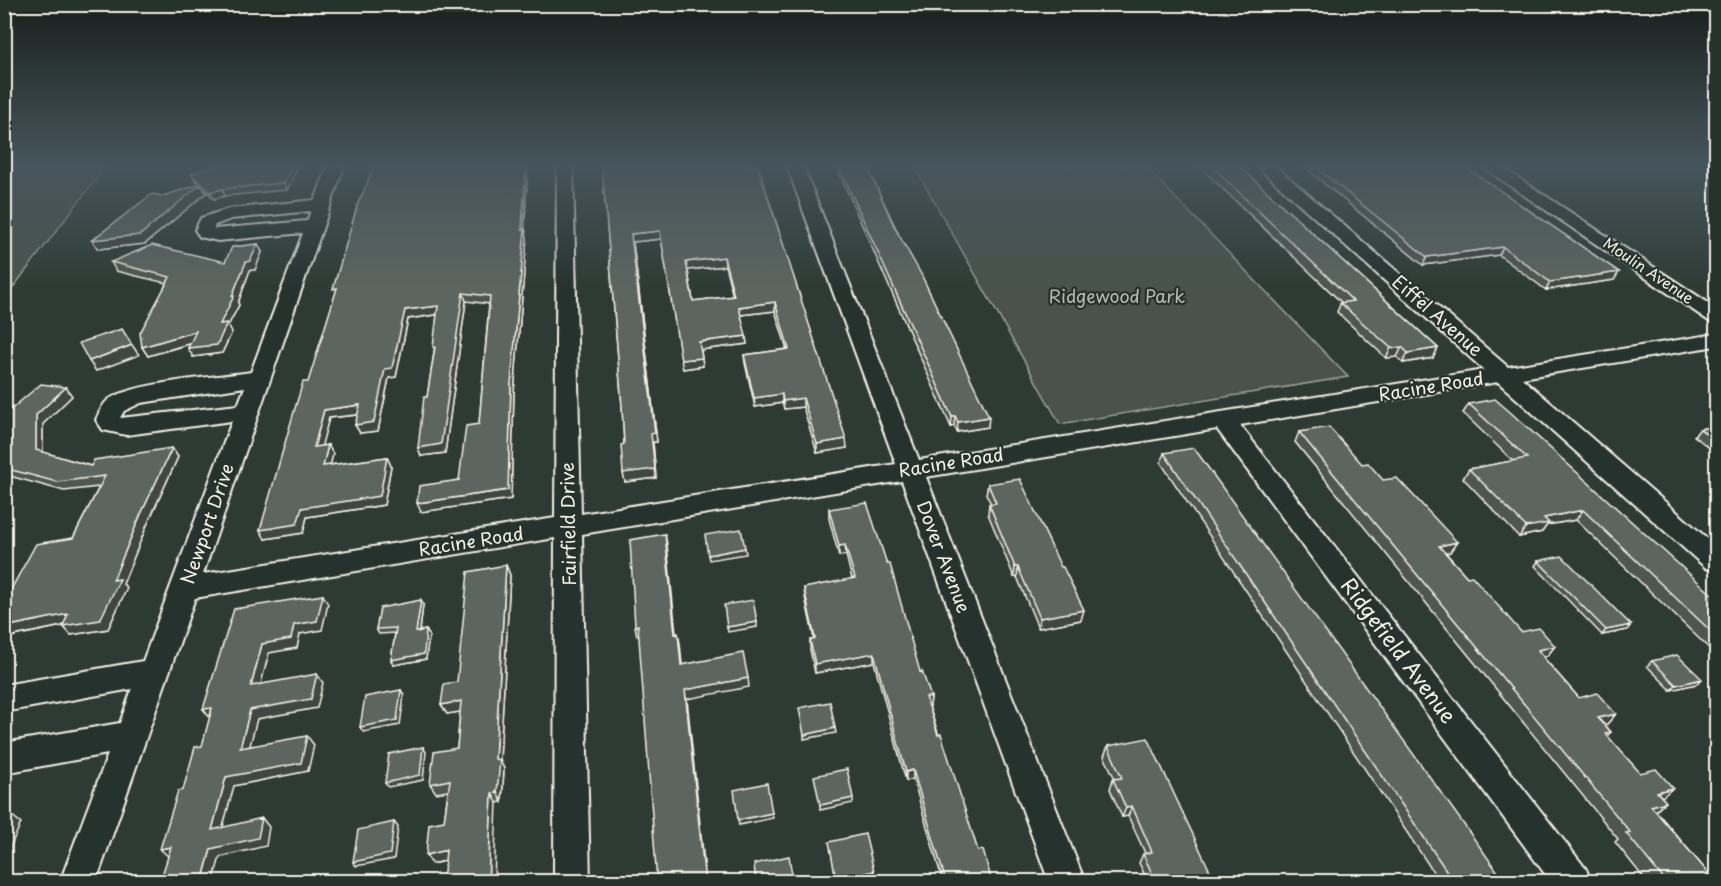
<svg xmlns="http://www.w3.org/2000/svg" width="1721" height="886" font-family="'Playpen Sans',sans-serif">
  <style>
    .green { fill: #48524c; stroke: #9ea29a; stroke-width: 1.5 }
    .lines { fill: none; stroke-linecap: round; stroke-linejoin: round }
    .minor-casing { stroke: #f4f1e8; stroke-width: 4 }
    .minor { fill: #26332d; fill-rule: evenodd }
    .wall { fill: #4f5751; stroke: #f4f1e8; stroke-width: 1.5; fill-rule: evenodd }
    .shaded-wall { fill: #404742; stroke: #f4f1e8; stroke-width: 1.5 }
    .building { fill: #5c655e; stroke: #f4f1e8; stroke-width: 1.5; fill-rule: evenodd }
    .labels { text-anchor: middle; stroke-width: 4.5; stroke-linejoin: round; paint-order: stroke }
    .far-street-label { font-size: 15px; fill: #f4f1e8; stroke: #26332d }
    .park-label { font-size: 18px; fill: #b8b9b1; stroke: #26332d }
    .street-label { font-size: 18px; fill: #f4f1e8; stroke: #26332d }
    .near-street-label { font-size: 21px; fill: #f4f1e8; stroke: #26332d }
  </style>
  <rect width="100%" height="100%" fill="#2e3b34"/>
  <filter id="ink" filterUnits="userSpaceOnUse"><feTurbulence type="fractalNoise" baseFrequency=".0167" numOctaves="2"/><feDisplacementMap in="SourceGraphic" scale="12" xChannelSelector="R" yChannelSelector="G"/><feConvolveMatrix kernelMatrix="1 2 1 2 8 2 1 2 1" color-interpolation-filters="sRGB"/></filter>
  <g filter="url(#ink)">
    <path class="green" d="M5,166H106L5,298L4,166Z
      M914,166H1145L1348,377L1060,424Z"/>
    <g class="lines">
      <defs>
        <path id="minor" d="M328,166H344L203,574L555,518L557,166H573L581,514L896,464L787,166H803L919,460L1484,370L1257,166H1275L1508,367L1716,334V346L1522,378L1716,546V571L1706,568L1498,382L1240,425L1586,869L1591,882H1551L1217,429L926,477L1085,882H1049L902,481L582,534L590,882H554L555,538L195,598L96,882H60L108,754L4,773V743L120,723L132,689L4,712V685L143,661L232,421L126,435L103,430L96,420C99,413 102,405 108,400C133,382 217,377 251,372L303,233L218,241L200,237L195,230L201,218L228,209L315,200ZM311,211L307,221L214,229L215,225L231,219ZM245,387L238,405L120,418L124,411L141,403Z
          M1481,166H1500L1716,308V323L1709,321Z"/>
      </defs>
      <use href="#minor" class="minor-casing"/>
      <use href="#minor" class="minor"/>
    </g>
    <path class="wall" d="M216,166H298L287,190L225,196L214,199L204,189L206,193L145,244L98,249L92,240L163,196L199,185L195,180L191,174Z
      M602,166H758L847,448L817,453L803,407L784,409L782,403L755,407L745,363L744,355L787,349L775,311L741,315L747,344L701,350L703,366L683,369L661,239L633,242L657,442H653L656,478L625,482L623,473L624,444L622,406ZM725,266L733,296L693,301L688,270Z
      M836,166H867L988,427L957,432L954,426L951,427Z
      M1199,166H1239L1438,348L1433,358L1403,363L1397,357L1386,358L1337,312L1341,302Z
      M1303,166H1464L1619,272L1614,280L1546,290L1499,255L1423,265Z
      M525,229L527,237L514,392L511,499L421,512L459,480L479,424L489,304L466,301L445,453L421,456L427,397L434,352L437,315L408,319L396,377L389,378L378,431L360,433L355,425L358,415L329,418L321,446L328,445L333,454L330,465L387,457L391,466L384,505L307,517L303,533L265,539L308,382Z
      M258,244L262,252L255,270H250L238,303L239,305L228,326L232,332L222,353L193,357L190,344L148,356L142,347L166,283L116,271L111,262H225Z
      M72,396L43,424V452L91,466L172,448L178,457L147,525L123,584L127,588L108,629L71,635L63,626L4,638V599L5,600L73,538L99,487L64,491L6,475L4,473V415Z
      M1716,402V411L1712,408Z
      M1469,404L1716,599L1715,601H1716V655L1576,520L1547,525L1542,532L1519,537L1463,478L1469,469L1513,461L1463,413Z
      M1716,426V453L1694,436L1700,429Z
      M1299,432L1362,464L1383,480L1450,552L1446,553L1467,577L1521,632L1555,646L1547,656L1543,657L1579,698L1616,714L1607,724H1604L1611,732L1607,736L1666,802L1656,811L1716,882H1647L1615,842L1618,839L1295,442Z
      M1164,453L1505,882H1440L1161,463Z
      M988,484L1081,620L1038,628L1017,577H1014L988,514L989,504H991L986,494Z
      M829,509L920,672L931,697L930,706H929L978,851L992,882H943L913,779L906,781L874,662L815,673L810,650V640L814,639L805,597L804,588L852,579L846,555L839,556L829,519Z
      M1538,561L1627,630L1602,635L1535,566Z
      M506,565L510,575L500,760L504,769L502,802L497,803L445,861L432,864L444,821L448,791L436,793L430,784L457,748L460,712L447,714L441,705L457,682Z
      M423,605L420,631L426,630L429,635L426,659L394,665L391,660L395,633L379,634L376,629Z
      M1652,661L1696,684L1671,690L1647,666Z
      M1108,746L1215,882H1148L1139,863L1143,854L1145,853L1128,816L1122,817L1110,789L1113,779H1115L1104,756Z"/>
    <path class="shaded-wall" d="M292,166H298L287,190L284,183Z
      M526,166H528L524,238L522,230Z
      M201,185L206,193L145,244L98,249L92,240Z
      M222,189L225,196L214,199L210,192Z
      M525,229L527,237L514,392L511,499L421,512L417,503L508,490L511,384Z
      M660,231L661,239L633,242L657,442H653L656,478L625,482L623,473L631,234Z
      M258,244L262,252L255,270H250L238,303L239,305L228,326L232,332L222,353L193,357L188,348L220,324L246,262Z
      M1503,247L1499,255L1423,265L1427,257Z
      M724,257L725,266L687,270L686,262Z
      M1619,272L1614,280L1546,290L1550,282Z
      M463,293L466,301L445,453L421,456L418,448Z
      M775,302V311L740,315L739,307Z
      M438,306L441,314L408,319L396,377L389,378L378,431L360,433L355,425L385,369L405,310Z
      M196,331L201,340L148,356L142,347Z
      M746,336L747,344L700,350L699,342Z
      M132,345L139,355L96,371L89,361Z
      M1402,347L1397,357L1386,358L1391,348Z
      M1438,348L1433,358L1403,363L1408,353Z
      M702,358L703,366L683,369L681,360Z
      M66,387L72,396L43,424V459L36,450V415Z
      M782,394V403L755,407L754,398Z
      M803,398V407L784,409L783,401Z
      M360,405L364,414L329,418L319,456L314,447L324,410Z
      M955,416L954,426L951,427L952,417Z
      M989,417L988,427L957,432L958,422Z
      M846,439L847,448L817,453V444Z
      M328,445L333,454L328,475L323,466Z
      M172,448L178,457L147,525L123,584L127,588L108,629L71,635L63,626L113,580L140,516Z
      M387,457L391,466L384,505L307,517L303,533L265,539L260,530L302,508Z
      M1583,510L1576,520L1547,525L1542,532L1519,537L1526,527L1544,518Z
      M665,534L667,544L677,643L675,634Z
      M1457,542L1450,552L1433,556L1439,546Z
      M845,545L846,555L839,556V546Z
      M745,548L746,554L709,560L708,555Z
      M506,565L510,575L500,760L504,769L502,802L497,792L495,759Z
      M1015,567H1018L1017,577H1014Z
      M323,595L328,604L322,630L300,634L297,648L269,653L258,695L251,686L262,644L294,625Z
      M421,600L423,605L419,637L416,632Z
      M1084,610L1081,620L1038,628L1040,618Z
      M68,614L76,623L4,638V627Z
      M757,622V627L728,632L727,627Z
      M638,625L641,635L637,636L635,626Z
      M1631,625L1627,630L1602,635L1606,630Z
      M426,630L429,635L426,659L394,665L391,660Z
      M678,633L680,643L683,674L681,665Z
      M1555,646L1547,656L1530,659L1538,650Z
      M874,653V662L815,673V664Z
      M317,674L323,683L317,708L257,719L247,757L240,748L250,710Z
      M748,678L749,687L687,699L706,882H705L685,690Z
      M1702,679L1696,684L1671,690L1676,685Z
      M401,690L404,695L400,725L363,732L360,727Z
      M926,697H931L930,706L925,707Z
      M461,701L466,711L447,714L441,705Z
      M212,708L210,718L203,709Z
      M1616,714L1607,724L1589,728L1598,718Z
      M835,728L836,733L804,739V735Z
      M307,736L314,745L308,771L234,786L220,838L212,830L226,777Z
      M423,747L426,752L423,780L388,787L385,783Z
      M913,770V779L906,781V772Z
      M1673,788L1662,797L1657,792Z
      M492,793L497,803L494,882H488Z
      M853,798V803L820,810V805Z
      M1666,802L1655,811L1651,806Z
      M1132,806L1128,816L1122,817L1126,808Z
      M772,813L773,818L739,825L738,820Z
      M10,814L21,823L4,861V827Z
      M262,818L269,827L266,846L220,857L213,882H202L211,849Z
      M394,822L398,827L394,859L356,866L353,862Z
      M171,847L169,857L160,849Z
      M446,850L452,859L432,864L426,855Z
      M874,871V875L846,882H837L836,879Z"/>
    <path class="building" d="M216,166H292L284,183L222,189L210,192L191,174Z
      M373,166H526L522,230L525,229L511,384L508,490L417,503L419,486L459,480L466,426L479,424L490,296L463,293L441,444L418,448L424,397H427L435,347H433L438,306L405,310L392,368L385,369L374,422L355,425L360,405L324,410L314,447L328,445L323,466L387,457L380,496L302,508L297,524L260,530L293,415L303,382H308L337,288L333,289L358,203L367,184Z
      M602,166H758L846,439L817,444L803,398L783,401L782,394L754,398L744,355L789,349L775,302L739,307L746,336L699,342L702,358L681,360L660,231L631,234L655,433L651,434L655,469L623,473L621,445L624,444L622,406ZM724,257L734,296L693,301L686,262Z
      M839,166H867L895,228L921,274L989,417L958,422L955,416L952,417Z
      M1211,166H1239L1438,348L1408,353L1402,347L1391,348L1340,303L1353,301Z
      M1314,166H1464L1619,272L1550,282L1503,247L1427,257Z
      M201,184L140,235L92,240L152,194L163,196Z
      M258,244L250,261L246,262L232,296H234L220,324L227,323L217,345L188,348L196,331L142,347L140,333L170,277L111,262L152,245L225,262L232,247Z
      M122,329L132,345L89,361L79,343Z
      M41,384L66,387L36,415V450L91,466L94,460L172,448L140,516L113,580L120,579L100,620L63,626L68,614L4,627V602L36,544L73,538L105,476L57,482L4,468V415Z
      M1495,399L1510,412L1716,598L1714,599L1716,601V636L1583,510L1544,518L1549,523L1526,527L1469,469L1527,458L1469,404Z
      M1716,426V441L1700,429Z
      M1329,427L1362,464L1368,463L1383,480L1397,478L1457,542L1439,546L1467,577L1472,576L1521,632L1539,628L1555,646L1538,650L1548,663L1579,698L1597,693L1616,714L1598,718L1611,732L1605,733L1640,773L1656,769L1673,788L1657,792L1666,802L1651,806L1716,882H1666L1626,833L1630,832L1299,432Z
      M1194,448L1505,882H1454L1164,453Z
      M1020,479L1061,567H1063L1084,610L1040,618L1018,567H1015L989,504L996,503L988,484Z
      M867,503L887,564H890L920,672L922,671L931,697H926L938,735L941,734L978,851L983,850L992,882H946L913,770L906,772L874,653L815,664L810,640L815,639L804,588L855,578L845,545L839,546L829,509Z
      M741,529L745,548L708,555L705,535Z
      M665,534L675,634L678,633L681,665L743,653L748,678L685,690L705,882H657L638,625L635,626L630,540Z
      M1562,556L1631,625L1606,630L1538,561Z
      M506,565L495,759L500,760L497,792L492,793L488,882H443L446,850L426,855L429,824L444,821L450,780L430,784L434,752L457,748L461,701L441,705L444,684L457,682L468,572Z
      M323,595L317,621L294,625L291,639L262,644L251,686L317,674L311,699L250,710L240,748L307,736L301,763L226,777L212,830L262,818L258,838L211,849L202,882H160L171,847L160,849L178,791L183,790L195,747L202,746L212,708L203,709L234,609Z
      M421,600L416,632L426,630L424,654L391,660L396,628L376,629L380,608Z
      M753,600L757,622L727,627L724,605Z
      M1677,655L1702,679L1676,685L1652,661Z
      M401,690L397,720L360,727L365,697Z
      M830,702L835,728L804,735L799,708Z
      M1148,738L1215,882H1156L1143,854L1152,852L1132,806L1126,808L1113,779L1122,778L1108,746Z
      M423,747L420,775L385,783L389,754Z
      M847,769L853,798L820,805L814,776Z
      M767,783L772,813L738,820L734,790Z
      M10,814L4,827V815Z
      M394,822L390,854L353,862L358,830Z
      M865,834L874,871L836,879L829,842Z
      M789,856L793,882H756L754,864Z
      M294,878L293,882H277Z"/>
  </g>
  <linearGradient id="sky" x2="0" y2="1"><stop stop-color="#19201d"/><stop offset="0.57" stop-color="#46555c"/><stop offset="1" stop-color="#46555c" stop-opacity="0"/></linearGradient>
  <rect width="1721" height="290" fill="url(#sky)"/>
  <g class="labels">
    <g class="far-street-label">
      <text transform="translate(1648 271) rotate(34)" y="5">Moulin Avenue</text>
    </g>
    <g class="park-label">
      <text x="1117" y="303">Ridgewood Park</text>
    </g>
    <g class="street-label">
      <text transform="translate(1437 316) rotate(41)" y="6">Eiffel Avenue</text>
      <text transform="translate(1431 387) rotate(-9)" y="6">Racine Road</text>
      <text transform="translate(951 463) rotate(-9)" y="6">Racine Road</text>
      <text transform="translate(208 524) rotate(-71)" y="6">Newport Drive</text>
      <text transform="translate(569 524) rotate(-91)" y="6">Fairfield Drive</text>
      <text transform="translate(471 542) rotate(-9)" y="6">Racine Road</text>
      <text transform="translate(943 557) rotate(69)" y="6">Dover Avenue</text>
    </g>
    <g class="near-street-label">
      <text transform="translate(1398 651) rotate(53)" y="7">Ridgefield Avenue</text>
    </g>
  </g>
  <rect width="1721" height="886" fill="none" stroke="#26332d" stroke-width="24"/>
  <rect x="12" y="12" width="1697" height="862" fill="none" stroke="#f4f1e8" stroke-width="2" filter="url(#ink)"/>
</svg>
